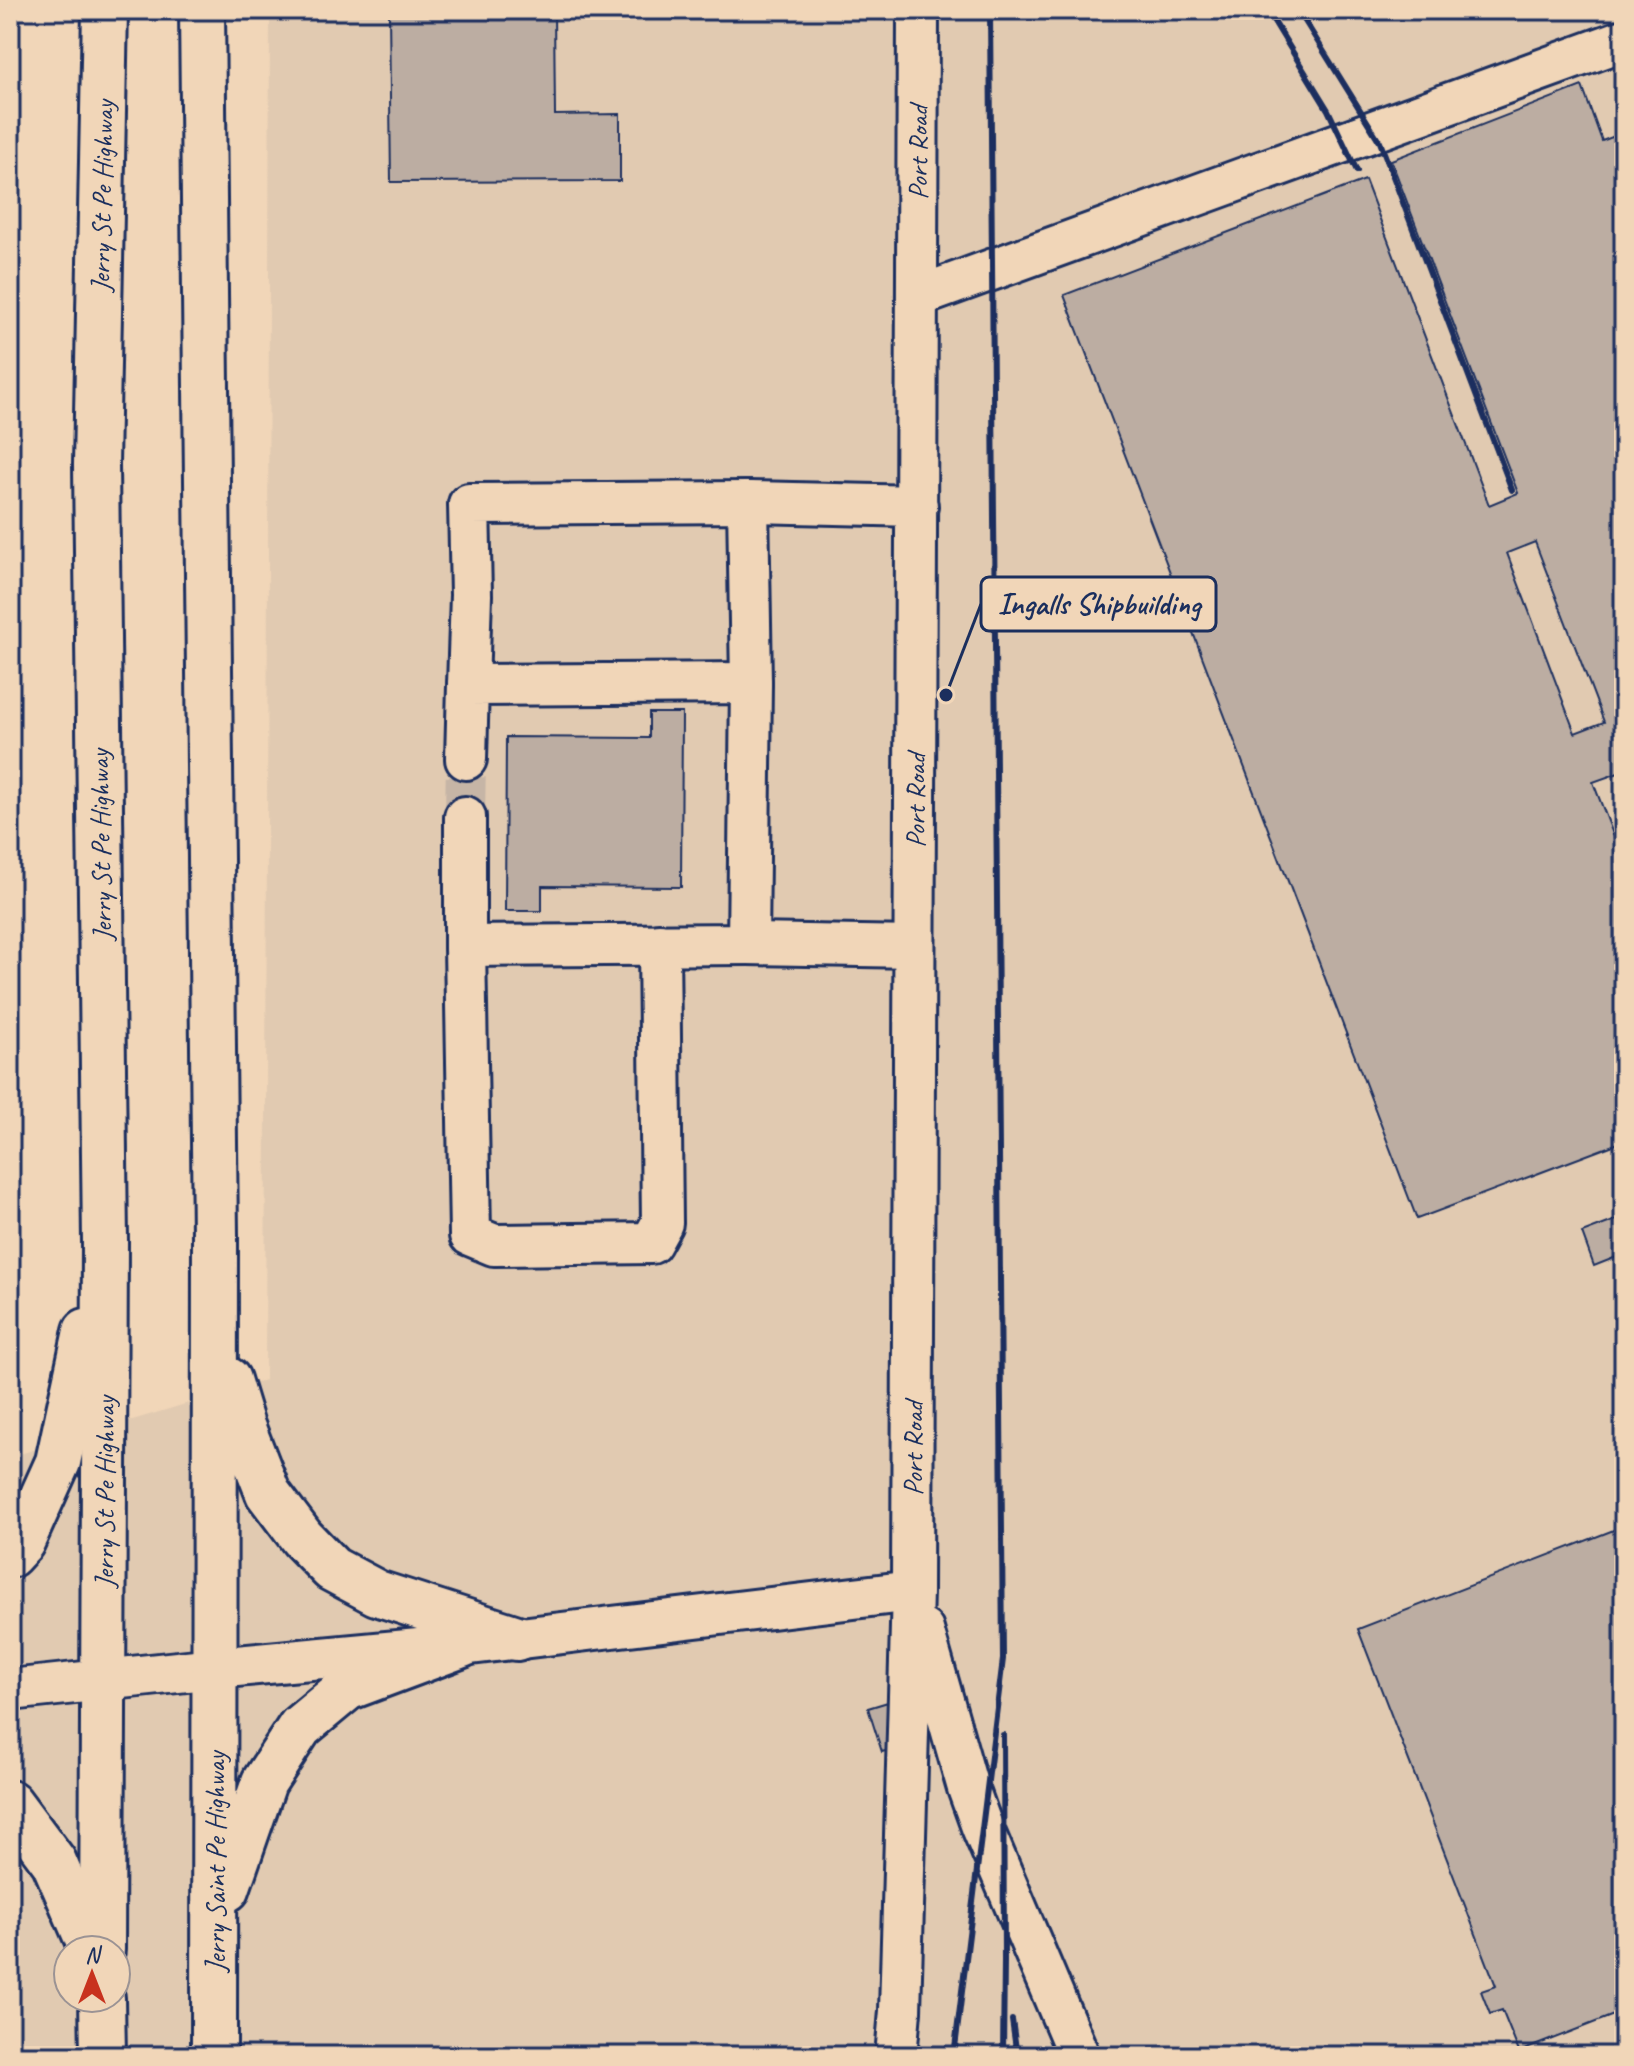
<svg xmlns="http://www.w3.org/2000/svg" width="1634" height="2066" font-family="Caveat,sans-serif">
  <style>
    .built { fill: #e1cab1; fill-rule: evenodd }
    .building { fill: #bcada2; stroke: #1b2f5e; stroke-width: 2; fill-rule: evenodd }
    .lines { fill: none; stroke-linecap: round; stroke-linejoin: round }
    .minor-tunnel { stroke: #c6b5a6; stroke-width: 40; stroke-dasharray: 40 20; stroke-linecap: butt }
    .minor-casing { stroke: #1b2f5e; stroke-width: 46 }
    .major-casing { stroke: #1b2f5e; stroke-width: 50 }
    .minor { stroke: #f1d6b8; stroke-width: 40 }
    .major { stroke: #f1d6b8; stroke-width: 44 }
    .rail { stroke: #1b2f5e; stroke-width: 6 }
    .labels { text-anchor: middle; stroke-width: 7; stroke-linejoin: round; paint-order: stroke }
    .street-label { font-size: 28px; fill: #1b2f5e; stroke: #f1d6b8 }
    .leader { fill: none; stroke: #1b2f5e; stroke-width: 3 }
    .callout-dot { fill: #1b2f5e; stroke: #f1d6b8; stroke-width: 3 }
    .callout { fill: #f1d6b8; stroke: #1b2f5e; stroke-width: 3 }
    .callout-label { font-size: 30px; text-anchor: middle; font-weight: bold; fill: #1b2f5e }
  </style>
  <rect width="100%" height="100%" fill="#f1d6b8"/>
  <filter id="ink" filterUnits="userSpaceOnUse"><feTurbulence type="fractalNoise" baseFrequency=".0125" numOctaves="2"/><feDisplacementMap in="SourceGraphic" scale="16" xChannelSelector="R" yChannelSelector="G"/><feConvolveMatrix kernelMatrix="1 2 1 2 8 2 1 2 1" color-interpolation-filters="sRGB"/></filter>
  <g filter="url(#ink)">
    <path class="built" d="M270,10H1624V2056H10V1457L265,1380ZM68,1950H116V1998H68Z"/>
    <path class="building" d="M389,10H554L555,115L620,114V181L391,182Z
      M1582,86L1602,141L1620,134L1624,144V771L1593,782L1624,863V1141L1417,1219L1064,295L1365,180L1489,505L1518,493L1391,160ZM1535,542L1604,722L1575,733L1507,553Z
      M649,713H682L681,887L542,886V911H505L506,737L649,738Z
      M1624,1217V1254L1594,1266L1582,1233Z
      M1624,1526V2011L1519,2052L1502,2010L1490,2014L1481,1991L1496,1986L1358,1629Z
      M954,1682L968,1726L882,1752L868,1708Z"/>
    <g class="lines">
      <path class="minor-tunnel" d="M465,817L466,759"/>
      <defs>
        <g id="minor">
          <path d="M917,297L1621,41L1624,48"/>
          <path d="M748,502L751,683"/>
          <path d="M468,685L471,595L469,504L748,502L917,506"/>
          <path d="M465,817V946L748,944L751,683L468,685L466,759"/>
          <path d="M748,944L914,947"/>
          <path d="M465,946L470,1235L494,1245L651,1243L662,1223L659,944"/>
          <path d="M923,1630L968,1788L982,1827L1079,2056"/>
          <path d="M10,1690L215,1668L462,1645L912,1591"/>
          <path id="s1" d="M896,2056L900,2011L912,1591L918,10"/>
        </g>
        <g id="major">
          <path d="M202,10L215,1236L214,2056"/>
          <path d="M228,1380L242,1426L268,1493L302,1538L332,1569L377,1593L517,1638"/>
          <path d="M10,1555L22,1542L58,1462L86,1331"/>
          <path d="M10,1803L54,1862L92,1950"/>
          <path d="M227,1889L264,1782L300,1727L347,1688L462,1645"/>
          <path id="s2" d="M102,1950L105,1242L96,465L105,10"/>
          <path d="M102,1998L103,2056"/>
        </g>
      </defs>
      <use href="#minor" class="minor-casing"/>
      <use href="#major" class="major-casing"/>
      <use href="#minor" class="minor"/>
      <use href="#major" class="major"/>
      <path class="rail" d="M1267,10L1328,110L1357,171
        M1298,10L1380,142L1512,490
        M1012,2020L1017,2056
        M954,2056L1003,1659L990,10
        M1003,2056L1004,1960L1003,1735"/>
    </g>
  </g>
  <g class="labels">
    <g class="street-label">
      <text dy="10" stroke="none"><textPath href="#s1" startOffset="1904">Port Road</textPath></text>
      <text dy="10" stroke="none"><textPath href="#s2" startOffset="1754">Jerry St Pe Highway</textPath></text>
      <text dy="10" stroke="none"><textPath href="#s1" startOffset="1256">Port Road</textPath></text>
      <text transform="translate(100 845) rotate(-91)" y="10">Jerry St Pe Highway</text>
      <text dy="10" stroke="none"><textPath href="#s1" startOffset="608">Port Road</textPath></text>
      <text dy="10" stroke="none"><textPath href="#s2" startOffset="458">Jerry St Pe Highway</textPath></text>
      <text transform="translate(215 1862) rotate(-90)" y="10">Jerry Saint Pe Highway</text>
    </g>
  </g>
  <path class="leader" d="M946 695L981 604"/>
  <circle class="callout-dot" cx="946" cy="695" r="8"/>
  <rect class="callout" x="981" y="577" width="235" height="54" rx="8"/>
  <g class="callout-label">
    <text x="1099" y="614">Ingalls Shipbuilding</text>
  </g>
  <rect width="1634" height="2066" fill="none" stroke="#f1d6b8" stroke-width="40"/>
  <rect x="20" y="20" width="1594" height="2026" fill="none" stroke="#1b2f5e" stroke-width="3" filter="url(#ink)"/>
  <g transform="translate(92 1974)"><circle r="38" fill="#f1d6b8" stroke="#9b9394" stroke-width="2"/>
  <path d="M0-6L14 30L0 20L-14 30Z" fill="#c8321e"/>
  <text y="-12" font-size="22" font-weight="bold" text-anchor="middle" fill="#1b2f5e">N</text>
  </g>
</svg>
